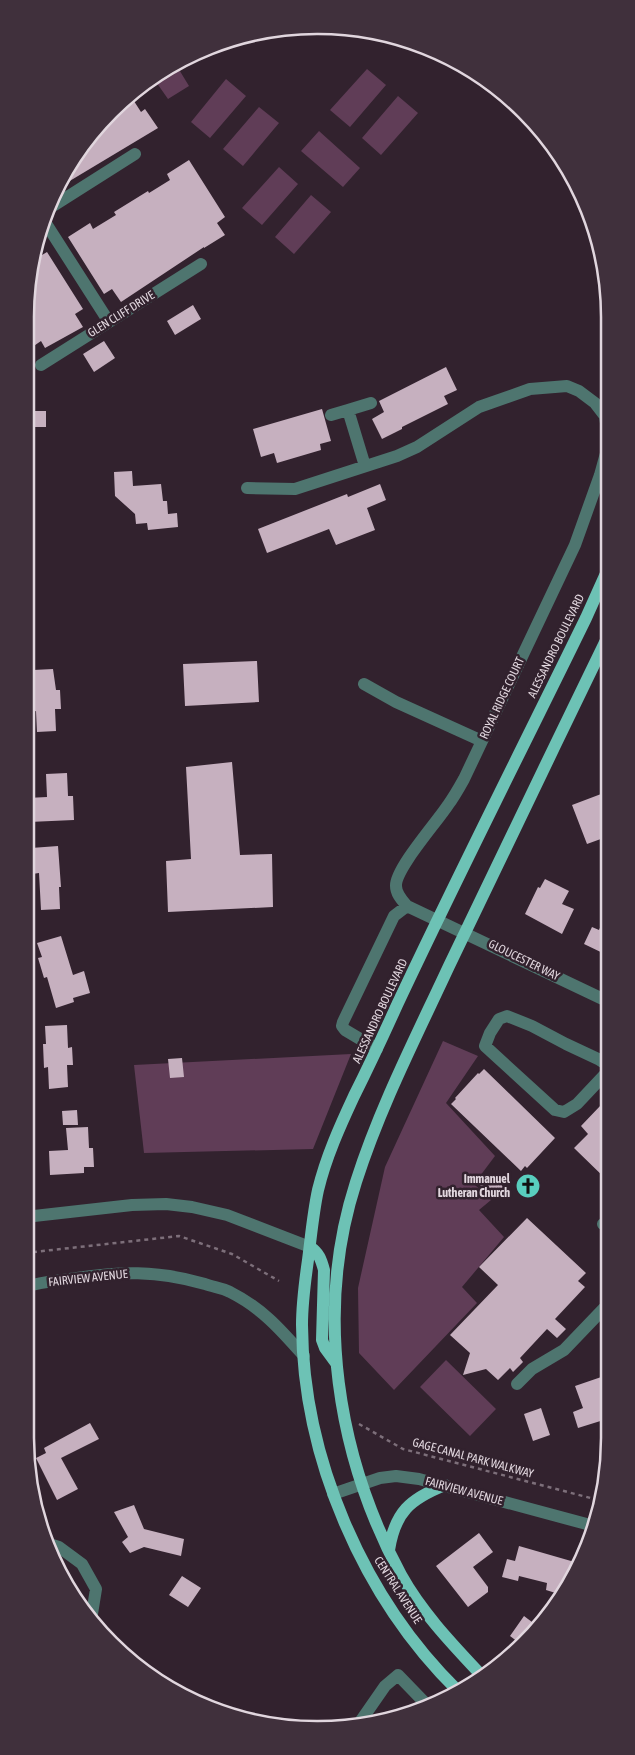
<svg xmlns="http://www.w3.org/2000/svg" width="635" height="1755" font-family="'Asap Condensed',sans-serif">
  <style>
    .green { fill: #603d57 }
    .building { fill: #c6b0bf }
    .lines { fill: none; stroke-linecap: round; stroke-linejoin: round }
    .path { stroke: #7d6f7a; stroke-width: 2.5; stroke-dasharray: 4 4; stroke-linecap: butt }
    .minor { stroke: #4e756f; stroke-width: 12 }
    .major { stroke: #6dc2b5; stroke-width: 12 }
    .labels { text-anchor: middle; stroke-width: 5; stroke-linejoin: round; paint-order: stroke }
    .street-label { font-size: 12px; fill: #e1d6de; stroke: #32222e }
    .poi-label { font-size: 12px; font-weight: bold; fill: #e1d6de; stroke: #32222e; text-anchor: end }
    .rim { fill: none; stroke: #e1d6de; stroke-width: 2.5 }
  </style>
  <rect width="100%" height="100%" fill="#32222e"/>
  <path class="green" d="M175,63L189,86L168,99L154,79L171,64Z
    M367,69L386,85L350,127L330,110Z
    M226,79L246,96L210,138L191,122Z
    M398,96L418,113L381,155L362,138Z
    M259,107L279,123L243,166L223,149Z
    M319,131L360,168L343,187L301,151Z
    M279,167L298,184L262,225L242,208Z
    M311,195L331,212L294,254L275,237Z
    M443,1041L478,1056L446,1103L495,1156L474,1184L491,1200L479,1210L504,1237L462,1287L477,1303L394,1390L359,1353L358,1288L385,1167Z
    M351,1054L313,1149L144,1153L134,1065Z
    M446,1360L496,1409L470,1436L420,1387Z"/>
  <path class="building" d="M132,98L141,112L145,109L158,128L63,185L82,146L92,140L90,136Z
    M189,160L225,217L217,223L225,235L204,248V247L121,302L112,289L104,294L68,237L90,223L93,229L116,215L114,212L148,191L149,193L170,180L167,174Z
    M47,252L83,309L75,314L83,327L45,348L41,341L25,352V318L32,261Z
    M193,305L201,319L175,335L167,321Z
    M104,341L115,358L94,372L83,354Z
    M446,367L457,390L444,396L448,404L402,427V429L382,439L372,419L384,412L379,401Z
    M322,409L331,441L320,444L321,450L277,463L274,453L261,457L253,429Z
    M30,411H46V427H30Z
    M132,471L133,486L161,484L163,501H167L168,514L177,513L178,527L148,530L147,523L136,524L135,514L115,496L114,472Z
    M380,484L386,500L367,508L375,530L336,545L329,529L267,553L258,529L347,494L348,497Z
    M257,661L259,702L185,706L183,664Z
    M53,669L56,690H60L61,709H55L56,731L37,732L36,711L32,712L31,686H34L33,670Z
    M232,762L240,855L272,854L273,907L168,912L166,861L191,859L186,767Z
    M67,773L68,796H73L74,820L29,822L27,798L47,797L46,774Z
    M609,791V836L587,844L572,805Z
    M58,846L61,887H59L60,909L41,910L39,873L32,874L31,848Z
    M545,879L569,891L562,904L574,909L562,934L525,914L538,887L540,888Z
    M609,908V956L584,944L592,927L599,930Z
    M61,936L73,975L84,971L90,993L73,998L74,1002L56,1008L47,977L44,978L38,958L42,957L37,943Z
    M67,1025L68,1048L72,1047L73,1065H67L68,1087L49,1089L48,1067L44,1068L43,1044H46L45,1026Z
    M182,1058L184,1077L170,1078L168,1059Z
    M484,1069L555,1138L527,1168L525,1166L521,1171L451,1104L456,1099L455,1098L478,1073L479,1074Z
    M601,1105L609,1113V1182L574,1148L588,1134L581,1126Z
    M77,1110L78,1125H63L62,1111Z
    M88,1127L89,1148H93L94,1167H84V1173L50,1175L49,1151L68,1150L66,1128Z
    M491,1174L504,1188L493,1198L480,1185Z
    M527,1218L586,1273L578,1281L585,1287L555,1319L566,1329L557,1338L547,1329L520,1358L523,1362L513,1372L510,1368L498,1380L486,1369L463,1375L470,1353L450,1335L498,1285L479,1267Z
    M610,1374V1418L578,1428L573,1412L583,1408L575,1386Z
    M541,1408L550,1435L533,1441L524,1414Z
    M90,1423L99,1439L61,1458L78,1489L57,1500L36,1458L46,1453L44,1448Z
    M134,1505L144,1529L184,1539L181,1556L144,1547L130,1553L122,1542L128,1537L114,1512Z
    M479,1533L493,1552L473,1567L488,1587V1592L468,1607L436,1566Z
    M519,1546L578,1563L569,1581L566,1580L562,1595L546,1590L547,1583L519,1576L518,1581L502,1577L507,1559L515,1561Z
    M182,1576L201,1588L188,1607L169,1595Z
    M524,1616L536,1625L518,1642L510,1636Z"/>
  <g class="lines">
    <path class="path" d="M25,1253L179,1236L232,1254L279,1281
      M359,1424L403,1449L602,1501"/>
    <path class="minor" d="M53,206L135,154
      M45,222L109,322
      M41,365L201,264
      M331,415L348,410
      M608,446L600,475L575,545L464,779C459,788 454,797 448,805C437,822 395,869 396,886C396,894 402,900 407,906L609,1002
      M365,466L348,410L371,403
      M247,488L295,489L397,456L417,447L479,407L530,389L567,386L579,391L595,403L605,416L608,437
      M364,684L396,702L482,741
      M377,1049L345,1030L342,1026L343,1022L394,916L407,906
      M609,1066L598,1059L566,1044L532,1026L507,1016L499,1019L490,1033L485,1046L555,1110L564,1112L577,1104L609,1070
      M25,1217L132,1205L166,1204L192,1207L227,1215L310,1247
      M610,1218L603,1224L610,1230
      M25,1287C40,1282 55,1281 70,1279C119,1271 157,1270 205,1284C213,1287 223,1288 230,1292C262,1308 281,1330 304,1356
      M517,1384L532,1369L564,1350L610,1302
      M333,1494L380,1478L396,1476L419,1479L594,1526
      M46,1543L59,1547L82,1564L96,1589L91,1620
      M360,1722L385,1686L398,1675L427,1705"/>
    <path class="major" d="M310,1247C319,1253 321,1259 324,1270L322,1340L325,1348L336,1363
      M389,1550C395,1512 410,1499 445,1485
      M483,1677C454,1646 422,1613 401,1575C337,1456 314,1312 356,1182C380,1107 416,1037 449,966C501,856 555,746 608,636
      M458,1691C363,1598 303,1458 302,1325C302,1303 305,1281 308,1260C311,1237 313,1213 318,1190C326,1157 340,1126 354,1096C369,1066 383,1036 397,1005C458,875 523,747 586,618L608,569"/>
  </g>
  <defs>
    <symbol id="church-disc" viewBox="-11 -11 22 22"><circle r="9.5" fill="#59cebe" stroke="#32222e"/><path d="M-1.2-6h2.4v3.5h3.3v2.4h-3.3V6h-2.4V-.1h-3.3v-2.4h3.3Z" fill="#111"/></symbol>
  </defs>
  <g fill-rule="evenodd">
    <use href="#church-disc" x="514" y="1172" width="28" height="28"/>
  </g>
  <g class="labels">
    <g class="street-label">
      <text transform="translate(121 314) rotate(-32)" y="4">GLEN CLIFF DRIVE</text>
      <text transform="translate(556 646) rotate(-64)" y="4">ALESSANDRO BOULEVARD</text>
      <text transform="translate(502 698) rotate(-65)" y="4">ROYAL RIDGE COURT</text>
      <text transform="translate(524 960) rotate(26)" y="4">GLOUCESTER WAY</text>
      <text transform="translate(380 1011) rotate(-65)" y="4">ALESSANDRO BOULEVARD</text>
      <text transform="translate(88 1278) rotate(-6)" y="4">FAIRVIEW AVENUE</text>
      <text transform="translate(473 1458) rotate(15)" y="4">GAGE CANAL PARK WALKWAY</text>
      <text transform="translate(464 1491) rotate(15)" y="4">FAIRVIEW AVENUE</text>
      <text transform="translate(398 1590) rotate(57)" y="4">CENTRAL AVENUE</text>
    </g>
    <g class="poi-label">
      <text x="510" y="1183">Immanuel<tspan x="510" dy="14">Lutheran Church</tspan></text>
    </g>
  </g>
  <path d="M0 0H635V1755H0ZM317 34H318A283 283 0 0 1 601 317V1438A283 283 0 0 1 318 1721H317A283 283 0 0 1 34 1438V317A283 283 0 0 1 317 34Z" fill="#40303c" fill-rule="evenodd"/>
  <path class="rim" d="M317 34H318A283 283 0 0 1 601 317V1438A283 283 0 0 1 318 1721H317A283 283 0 0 1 34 1438V317A283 283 0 0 1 317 34Z"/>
</svg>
